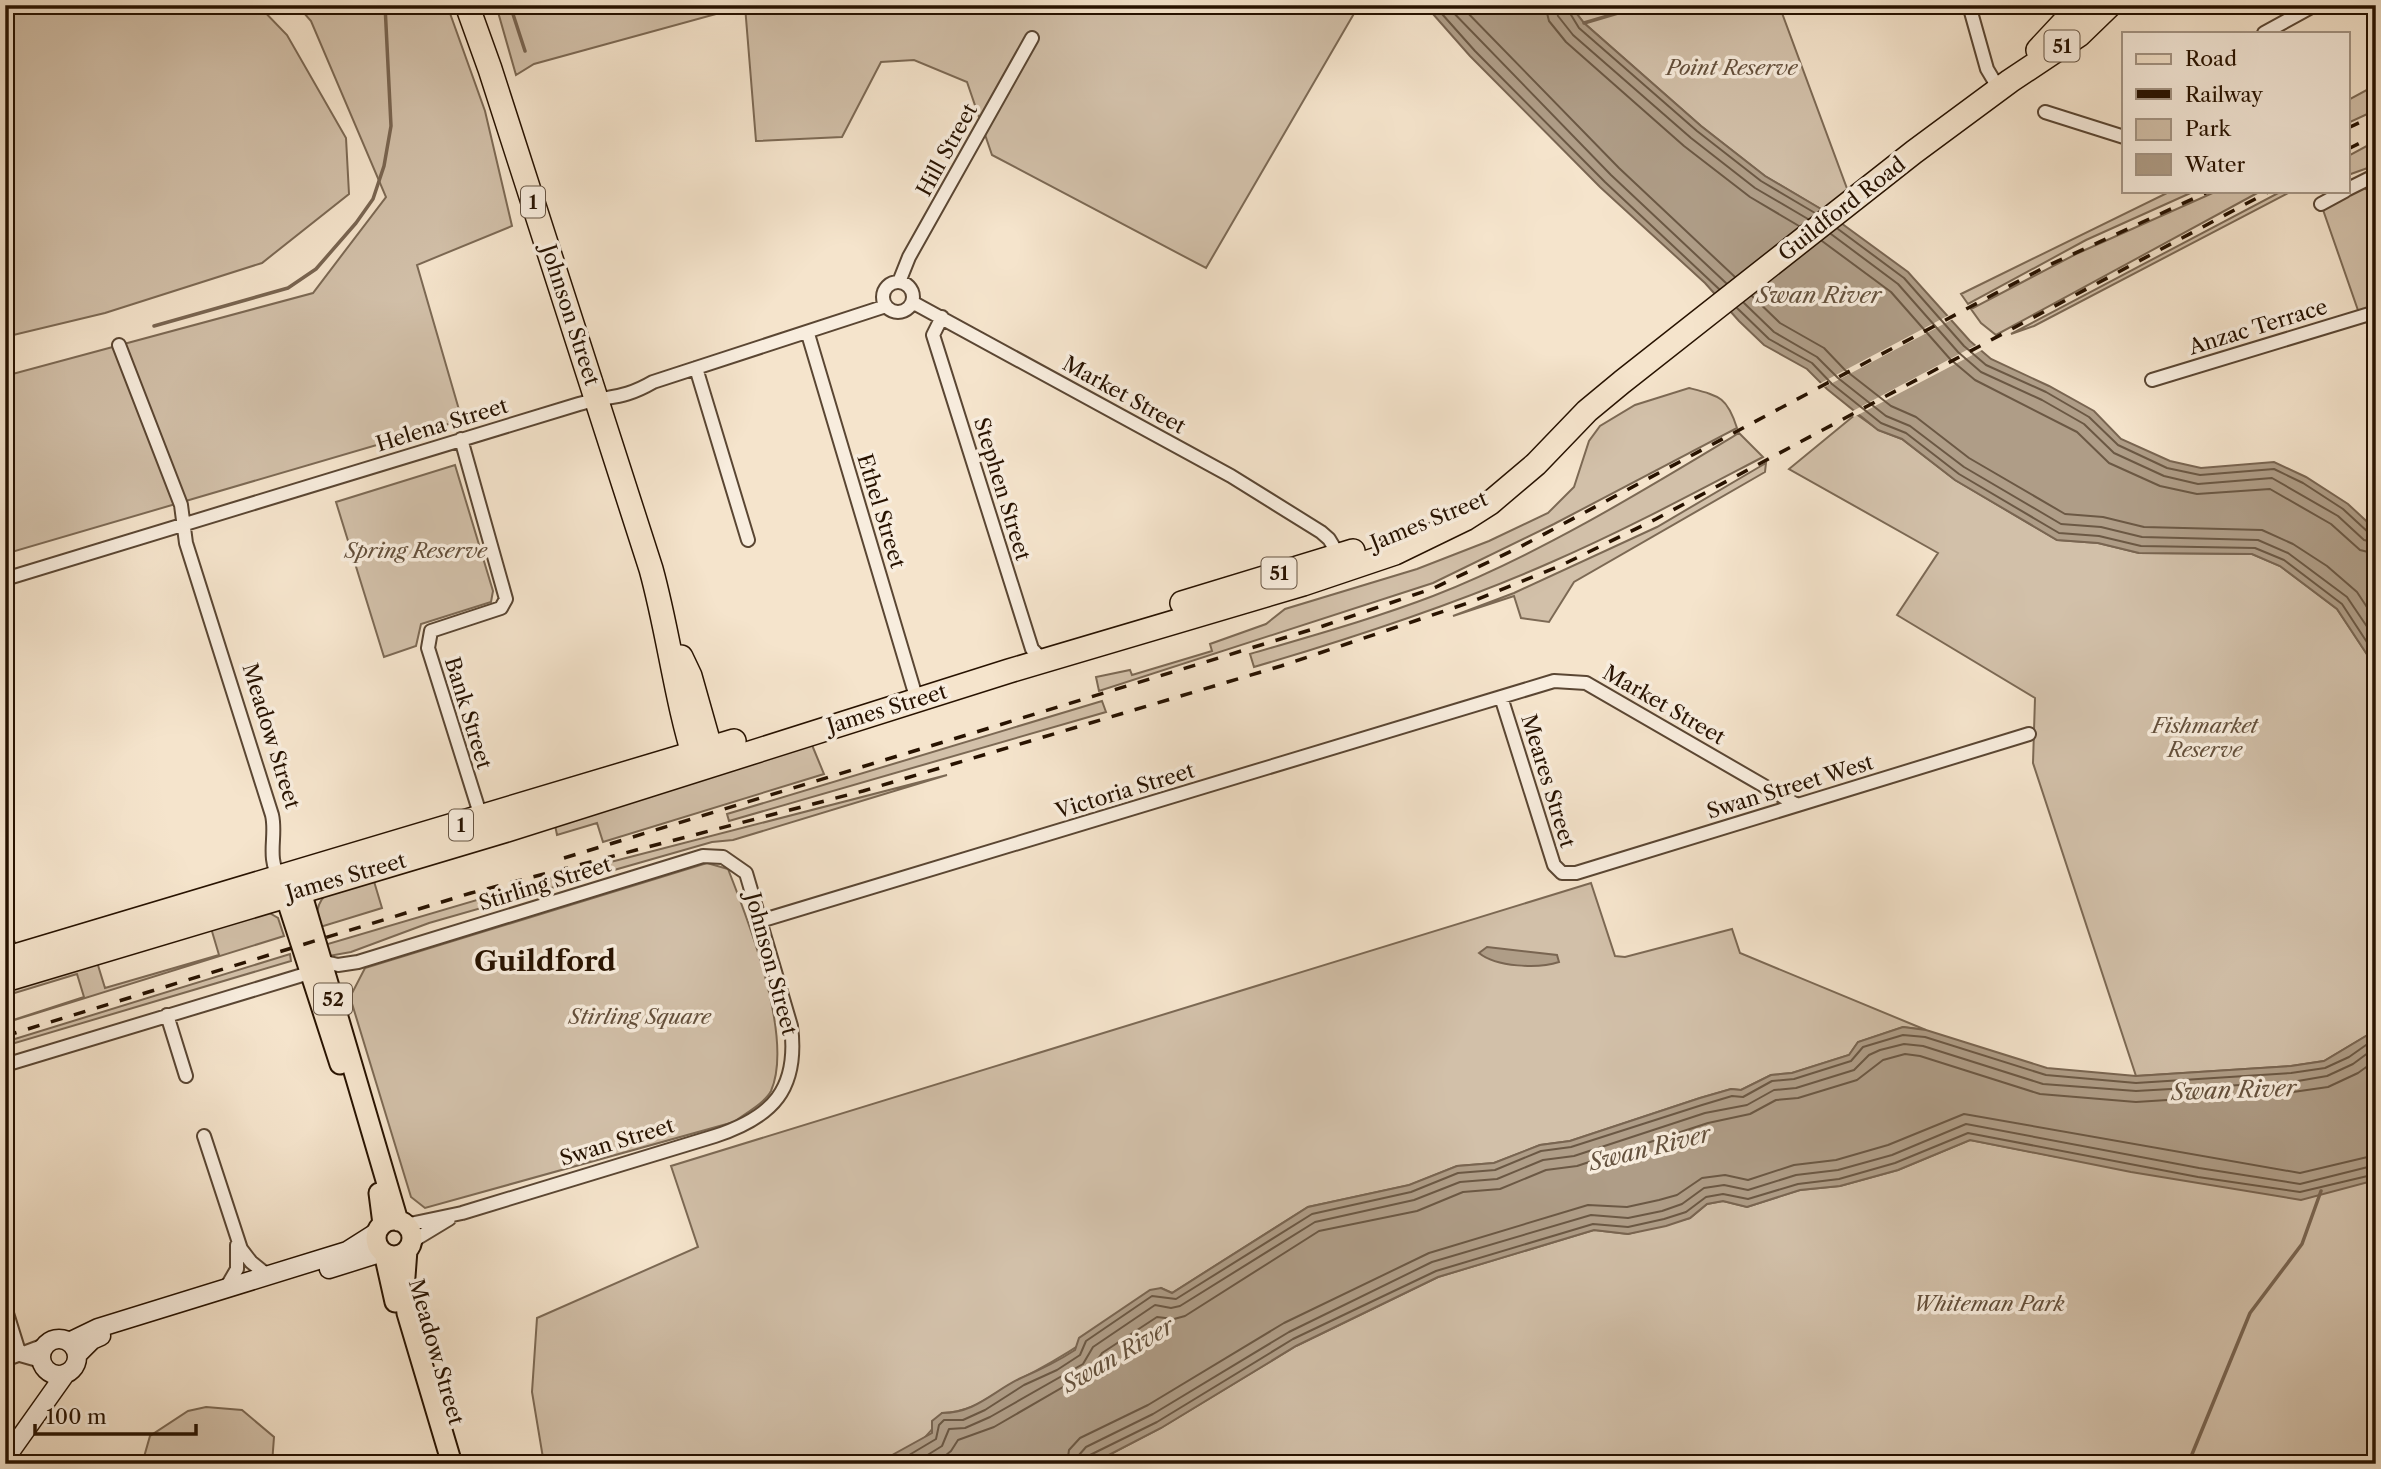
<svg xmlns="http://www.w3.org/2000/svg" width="2381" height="1469" font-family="'Libre Caslon Text',serif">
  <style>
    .green { fill: #d2c0a9; stroke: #7c6954; stroke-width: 2; fill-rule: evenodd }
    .water { fill: #af9d87; stroke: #796551; stroke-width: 2 }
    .pier { fill: #f5e4cc }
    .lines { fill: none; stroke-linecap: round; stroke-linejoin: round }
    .shore { stroke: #6b5844; stroke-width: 2 }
    .stream { stroke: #796551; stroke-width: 3.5 }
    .street-casing { stroke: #5a4633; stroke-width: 16 }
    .secondary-casing { stroke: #271200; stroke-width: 21 }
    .primary-casing { stroke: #271200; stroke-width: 23 }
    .highway-casing { stroke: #271200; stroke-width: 26 }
    .street { stroke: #f8edde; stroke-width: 12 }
    .secondary { stroke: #f8edde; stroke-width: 18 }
    .primary { stroke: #f5e4cc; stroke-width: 19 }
    .highway { stroke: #f5e4cc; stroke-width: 23 }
    .rail { stroke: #271200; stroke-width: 3.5; stroke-dasharray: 12 12; stroke-linecap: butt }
    .labels { text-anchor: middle; stroke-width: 7; stroke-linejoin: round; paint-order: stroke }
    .shield { fill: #f8edde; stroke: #665443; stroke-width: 2 }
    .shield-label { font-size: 19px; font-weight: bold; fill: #271200 }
    .park-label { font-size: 21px; font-style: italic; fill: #634f3b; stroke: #f8edde }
    .street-label { font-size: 21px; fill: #271200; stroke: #f8edde }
    .water-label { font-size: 23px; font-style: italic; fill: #64513d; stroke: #f8edde }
    .district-label { font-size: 28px; font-weight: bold; fill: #271200; stroke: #f8edde }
  </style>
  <rect width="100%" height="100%" fill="#f5e4cc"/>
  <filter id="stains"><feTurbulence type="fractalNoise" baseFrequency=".00286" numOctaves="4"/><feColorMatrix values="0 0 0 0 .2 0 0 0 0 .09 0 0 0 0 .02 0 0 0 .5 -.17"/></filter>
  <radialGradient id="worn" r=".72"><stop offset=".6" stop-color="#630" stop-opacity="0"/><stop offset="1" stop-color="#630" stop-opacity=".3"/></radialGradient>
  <path class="green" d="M5,5H258L287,35L346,138L349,194L262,263L105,313L5,337Z
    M297,5H447L485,111L512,226L417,265L462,420L5,554V376L313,293L386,197L311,21Z
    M496,5H1359L1206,268L992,155L967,82L914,60L881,62L842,137L756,141L745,6L534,64L516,75Z
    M1570,5H1779L1849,194L1826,212L1765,176L1701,126L1584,23Z
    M2376,85V110L2348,123V100Z
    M2376,141V165L2348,175V156Z
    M2358,184L2376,196V312L2360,316L2321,204Z
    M2171,191H2195L2086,240L1968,304L1961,294Z
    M2217,191H2261L1996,335L1981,323L1971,309L2076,254Z
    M2282,191H2292L2034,326L2011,334Z
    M1689,388C1720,396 1727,397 1737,428L1554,524L1433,583L1099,691L1096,677L1130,670L1132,675L1212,651L1210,644L1266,624L1285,609L1417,569L1489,541L1548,513L1574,487L1589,441L1600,426L1635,405Z
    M1856,414L1879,430L1902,439L1955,480L2057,540L2098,543L2139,553L2252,554L2280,566L2337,609L2376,668V1030L2324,1061L2291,1066L2136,1076L2033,763L2035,698L1897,615L1938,553L1789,469Z
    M1739,433L1763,457C1694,493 1625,530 1554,561C1457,604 1356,637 1254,667L1250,654C1311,636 1373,619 1433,596C1538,555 1643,491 1739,433Z
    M1766,463L1765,472L1574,582L1549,622L1521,618L1514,596L1453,616L1514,593L1657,527Z
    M455,465L493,591L491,602L421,624L416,646L384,657L336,502Z
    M1102,701L1106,712L729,821L727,814Z
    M812,745L824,774L603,842L597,823L557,835L555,825Z
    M947,775L733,840L712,842L429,923L351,952L329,956L321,946L572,872Z
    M707,863L728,869C749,922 794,1038 771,1091C765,1103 744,1114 734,1122L425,1208L411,1197L350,997L365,968Z
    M373,878L382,908L317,928C312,887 340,888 373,878Z
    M1591,883L1615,956L1625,957L1732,929L1740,953L1926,1030L1903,1027L1858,1042L1849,1055L1792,1073L1771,1075L1741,1090L1731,1089L1700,1098L1570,1141L1540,1145L1494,1163L1457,1166L1410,1185L1308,1207L1172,1293L1161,1288C1115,1321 1071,1354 1020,1379C992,1393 975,1413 942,1413C926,1445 909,1450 876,1464H544L532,1392L537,1318L698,1247L671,1166Z
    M266,911L278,918L284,936L5,1023V1019L7,1022L84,997L77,974L5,996V984ZM211,928L219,955L105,988L97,962Z
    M290,954L291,961L5,1046V1042Z
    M1970,1140L2058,1157L2376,1180V1464H1083L1103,1458L1161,1428L1296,1346L1438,1277L1594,1230L1628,1234L1690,1218L1707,1204L1723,1201L1747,1207L1800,1190L1840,1186L1898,1170Z
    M206,1407L242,1410L274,1437L272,1464H142L150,1436L188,1411Z"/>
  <path class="water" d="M1425,5H1570L1584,23L1701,126L1765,176L1826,212L1908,272L1970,341L1991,359L2049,386L2094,411L2121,439L2170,461L2201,468L2274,462L2306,477L2348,504L2376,530V668L2337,609L2280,566L2252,554L2139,553L2098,543L2057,540L1955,480L1902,439L1878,430L1827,389L1807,369L1764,345L1739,321L1705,283L1600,187L1470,56Z
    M1487,947L1557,955L1559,962C1538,969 1496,967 1479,953Z
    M1903,1027L1926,1030L2047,1068L2136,1076L2291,1066L2324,1061L2376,1030V1180L2301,1200L2131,1172L1970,1140L1898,1170L1840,1186L1800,1190L1747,1207L1723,1201L1707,1204L1690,1218L1666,1226L1628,1234L1594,1230L1438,1277L1296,1346L1161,1428L1103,1458L1083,1464H876L932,1433V1421L942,1413C976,1413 993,1391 1021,1378C1040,1370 1058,1361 1075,1350L1079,1338L1150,1290L1161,1288L1172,1293L1308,1207L1409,1185L1457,1166L1494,1163L1540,1145L1570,1141L1700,1098L1731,1089L1741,1090L1771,1075L1792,1073L1849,1055L1858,1042Z"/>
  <path class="pier" d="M1951,314L1955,318L1821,389L1817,385Z
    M1978,344L1984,349L1854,417L1849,413Z"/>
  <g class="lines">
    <path class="shore" d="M1434,5L1475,51L1605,182L1719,289
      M1446,5L1611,175L1726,283
      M1460,5L1619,168L1735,277
      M1545,5L1549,21L1566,42L1684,146L1750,197L1799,226
      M1556,5L1558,16L1573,35L1691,138L1755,188L1808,219
      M1565,5L1579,28L1697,131L1761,181L1815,213
      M1838,229L1904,278L1964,346L1986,365L2046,392L2089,417L2118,445L2167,468L2200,475L2274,469L2303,483L2343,509L2369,533L2376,534
      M1831,234L1898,284L1958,352L1981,372L2042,400L2084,424L2114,453L2164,476L2198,484L2272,478L2338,516L2364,540L2376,543
      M1822,241L1891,292L1950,359L1975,380L2077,432L2109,463L2160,486L2197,494L2270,489L2331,524L2360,550L2376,554
      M1752,296L1780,323L1824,348L1845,370L1891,406L1916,417L1969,458L2065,514L2103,517L2144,527L2262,530L2293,544L2327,566L2357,592L2376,621
      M1744,303L1774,332L1817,357L1838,378L1886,416L1910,426L1964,467L2061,524L2101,527L2142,537L2258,540L2288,553L2347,597L2376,640
      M1737,308L1769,339L1812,363L1832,384L1881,423L1906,433L1959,474L2059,533L2099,536L2141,546L2255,548L2284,560L2342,604L2376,656
      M894,1464L936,1439L939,1425L944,1420H963L985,1410L1024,1385L1057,1370L1080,1355L1086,1341L1152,1296L1176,1299L1312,1214L1411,1192L1458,1173L1495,1170L1541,1151L1571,1147L1702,1105L1732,1096L1743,1097L1772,1081L1794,1079L1851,1061L1863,1047L1903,1035L1925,1037L2046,1075L2136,1083L2291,1073L2325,1068L2349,1057L2376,1038
      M913,1464L942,1446L949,1429L965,1428L990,1417L1083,1364L1093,1347L1155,1305L1171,1308L1180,1306L1315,1222L1414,1200L1460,1182L1497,1179L1543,1160L1574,1156L1705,1113L1747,1105L1774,1090L1796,1088L1854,1070L1869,1055L1880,1050L1904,1044L1923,1046L2043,1084L2136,1091L2292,1082L2327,1076L2353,1064L2376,1047
      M935,1464L951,1451L958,1440L994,1427L1089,1372L1102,1353L1157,1317L1174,1319L1185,1316L1319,1231L1417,1211L1463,1192L1500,1189L1546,1170L1577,1166L1708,1123L1750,1114L1776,1100L1798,1098L1857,1080L1883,1060L1905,1054L1920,1056L2040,1094L2136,1102L2293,1092L2328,1087L2358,1073L2376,1060
      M1067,1464L1069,1450L1080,1438L1148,1405L1284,1323L1429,1253L1588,1205L1627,1207L1659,1200L1677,1195L1702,1178L1725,1175L1748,1180L1794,1165L1836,1160L1888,1145L1964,1114L2300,1173L2376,1155
      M1077,1464L1079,1455L1086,1447L1153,1414L1289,1332L1432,1262L1591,1215L1628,1218L1662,1211L1682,1204L1704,1188L1724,1185L1748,1190L1796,1175L1838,1170L1892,1155L1966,1124L2199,1168L2300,1184L2376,1165
      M1086,1464L1090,1455L1157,1422L1293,1339L1436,1271L1593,1224L1628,1227L1664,1219L1686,1212L1706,1197L1723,1194L1748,1199L1798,1184L1839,1179L1895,1163L1968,1133L2198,1177L2300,1192L2376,1174"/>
    <path class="stream" d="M510,5L525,51
      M1584,23L1645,5
      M154,326L288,288L316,269L356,223L373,199L384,166L391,126L385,5
      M2188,1464L2250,1313L2302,1244L2321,1191"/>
    <defs>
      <path id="street" d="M1969,5L1987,69L1999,89
        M2264,33L2315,5
        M2045,112L2124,137
        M2348,189L2376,175
        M2321,204L2345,191
        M899,282L909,257L1032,38
        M883 297a15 15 0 1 1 30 0a15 15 0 1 1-30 0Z
        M912,302L1231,476L1321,532L1329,539L1341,559
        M942,317L933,335L1032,649L1039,656L1048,657
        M808,334L917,700
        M119,345L181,505L186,543L272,815C277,836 266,858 280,878
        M696,368L748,540
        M2152,380L2376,312
        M461,439L506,599L501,608L431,631L428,648L482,820
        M5,579L579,404C610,395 622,400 653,382L886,306
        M1501,697L1554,865L1562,873H1576L2029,734
        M760,921L1554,681L1586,683L1797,805
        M5,935L12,957
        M321,961L338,965L358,962L703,856L723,857L746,873L791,1026C799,1089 773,1117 715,1136L462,1213L405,1225
        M167,1015L186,1076
        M5,1065L309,973
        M204,1136L241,1249L251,1262L267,1275
        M411,1242L449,1219
        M226,1288L237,1269V1245
        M5,1307L20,1355
        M20,1355L41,1361
        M5,1360L47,1344"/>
      <path id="secondary" d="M329,1269L383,1252
        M41 1357a18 18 0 1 1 36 0a18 18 0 1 1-36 0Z
        M69,1342L98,1328L347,1251L377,1232
        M77,1355L92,1340L101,1336
        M5,1459L66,1373"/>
      <path id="primary" d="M297,878L398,1221
        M281,882L340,1064
        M379,1193L383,1224
        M376 1238a18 18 0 1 1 36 0a18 18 0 1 1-36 0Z
        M407,1250L404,1290L407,1313L452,1464
        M384,1253L395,1302"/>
      <path id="highway" d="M467,5L490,69L651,569C669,634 676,702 697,766
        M2038,50L2080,5
        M1182,603L1353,551
        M681,657L690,676L714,761
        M5,959L734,741
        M5,980L507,830L1009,671L1303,584L1395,553L1465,519L1490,503L1536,464L1587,411L1622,382L1914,152L2010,81L2079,35L2110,5"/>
    </defs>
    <use href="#street" class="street-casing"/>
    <use href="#secondary" class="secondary-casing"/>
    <use href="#primary" class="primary-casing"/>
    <use href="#highway" class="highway-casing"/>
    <use href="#street" class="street"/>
    <use href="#secondary" class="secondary"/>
    <use href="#primary" class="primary"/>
    <use href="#highway" class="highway"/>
    <path class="rail" d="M2348,128L2376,115
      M2348,149L2376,135
      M564,858L1323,626L1434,588L1518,548L2045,267L2210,191
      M5,1036L471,893L863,791L1281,666L1471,602L1562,565L1656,519L2270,191"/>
  </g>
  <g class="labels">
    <g class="shield">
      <rect x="2044.5" y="30.5" width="35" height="31" rx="5"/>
      <rect x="521" y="186.5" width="24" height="31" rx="5"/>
      <rect x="1261.5" y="557.5" width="35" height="31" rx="5"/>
      <rect x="449" y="809.5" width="24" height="31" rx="5"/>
      <rect x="314" y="983.5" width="38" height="31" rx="5"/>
    </g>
    <g class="shield-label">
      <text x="2062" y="53">51</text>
      <text x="533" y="209">1</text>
      <text x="1279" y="580">51</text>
      <text x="461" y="832">1</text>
      <text x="333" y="1006">52</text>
    </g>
    <g class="park-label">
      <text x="1732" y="75">Point Reserve</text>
      <text x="416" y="558">Spring Reserve</text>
      <text x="2205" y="733">Fishmarket<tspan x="2205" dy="24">Reserve</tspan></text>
      <text x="640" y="1024">Stirling Square</text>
      <text x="1989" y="1311">Whiteman Park</text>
    </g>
    <g class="street-label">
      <text transform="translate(947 150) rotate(-61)" y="7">Hill Street</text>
      <text transform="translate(1842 209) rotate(-38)" y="7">Guildford Road</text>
      <text transform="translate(570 315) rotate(72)" y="7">Johnson Street</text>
      <text transform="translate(2258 327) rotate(-17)" y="7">Anzac Terrace</text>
      <text transform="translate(1124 395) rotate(29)" y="7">Market Street</text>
      <text transform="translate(442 425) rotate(-17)" y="7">Helena Street</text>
      <text transform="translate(1002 489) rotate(73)" y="7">Stephen Street</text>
      <text transform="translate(881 511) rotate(73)" y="7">Ethel Street</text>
      <text transform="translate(1429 521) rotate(-22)" y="7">James Street</text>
      <text transform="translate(1664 705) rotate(30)" y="7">Market Street</text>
      <text transform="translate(887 709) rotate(-17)" y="7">James Street</text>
      <text transform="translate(468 713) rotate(73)" y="7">Bank Street</text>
      <text transform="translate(271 736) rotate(73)" y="7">Meadow Street</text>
      <text transform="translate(1548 781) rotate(73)" y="7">Meares Street</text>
      <text transform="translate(1790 787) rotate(-17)" y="7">Swan Street West</text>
      <text transform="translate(1125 791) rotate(-17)" y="7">Victoria Street</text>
      <text transform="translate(346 877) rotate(-16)" y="7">James Street</text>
      <text transform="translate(545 884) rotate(-17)" y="7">Stirling Street</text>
      <text transform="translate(771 964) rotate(75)" y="7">Johnson Street</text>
      <text transform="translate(617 1142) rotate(-17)" y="7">Swan Street</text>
      <text transform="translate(436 1352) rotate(74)" y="7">Meadow Street</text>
    </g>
    <g class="water-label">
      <text x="1819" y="303">Swan River</text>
      <text transform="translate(2234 1090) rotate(-2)" y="8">Swan River</text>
      <text transform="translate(1650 1148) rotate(-14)" y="8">Swan River</text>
      <text transform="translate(1118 1355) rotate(-30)" y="8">Swan River</text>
    </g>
    <g class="district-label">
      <text x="545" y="971">Guildford</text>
    </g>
  </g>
  <rect width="2381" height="1469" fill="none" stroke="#f5e4cc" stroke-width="28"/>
  <rect x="7" y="7" width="2367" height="1455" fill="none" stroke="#271200" stroke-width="3.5"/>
  <rect x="14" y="14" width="2353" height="1441" fill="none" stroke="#271200" stroke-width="2"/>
  <rect x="2122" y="32" width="228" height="161" fill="#f8edde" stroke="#a49585" stroke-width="2"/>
  <rect x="2136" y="54" width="35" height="10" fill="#f5e4cc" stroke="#a49585" stroke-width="2"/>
  <text x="2185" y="66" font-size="21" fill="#271200">Road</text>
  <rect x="2136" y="89" width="35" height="10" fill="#271200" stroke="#a49585" stroke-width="2"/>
  <text x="2185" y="102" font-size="21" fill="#271200">Railway</text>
  <rect x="2136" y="119" width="35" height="21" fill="#d2c0a9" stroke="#a49585" stroke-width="2"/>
  <text x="2185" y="136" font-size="21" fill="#271200">Park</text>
  <rect x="2136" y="154" width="35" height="21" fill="#af9d87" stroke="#a49585" stroke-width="2"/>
  <text x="2185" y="172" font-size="21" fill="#271200">Water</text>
  <path d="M35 1424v10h161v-10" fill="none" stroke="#271200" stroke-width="3.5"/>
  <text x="46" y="1424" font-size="21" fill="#271200" stroke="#f8edde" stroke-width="5" paint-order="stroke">100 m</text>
  <rect width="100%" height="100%" filter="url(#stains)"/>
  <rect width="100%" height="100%" fill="url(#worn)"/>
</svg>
